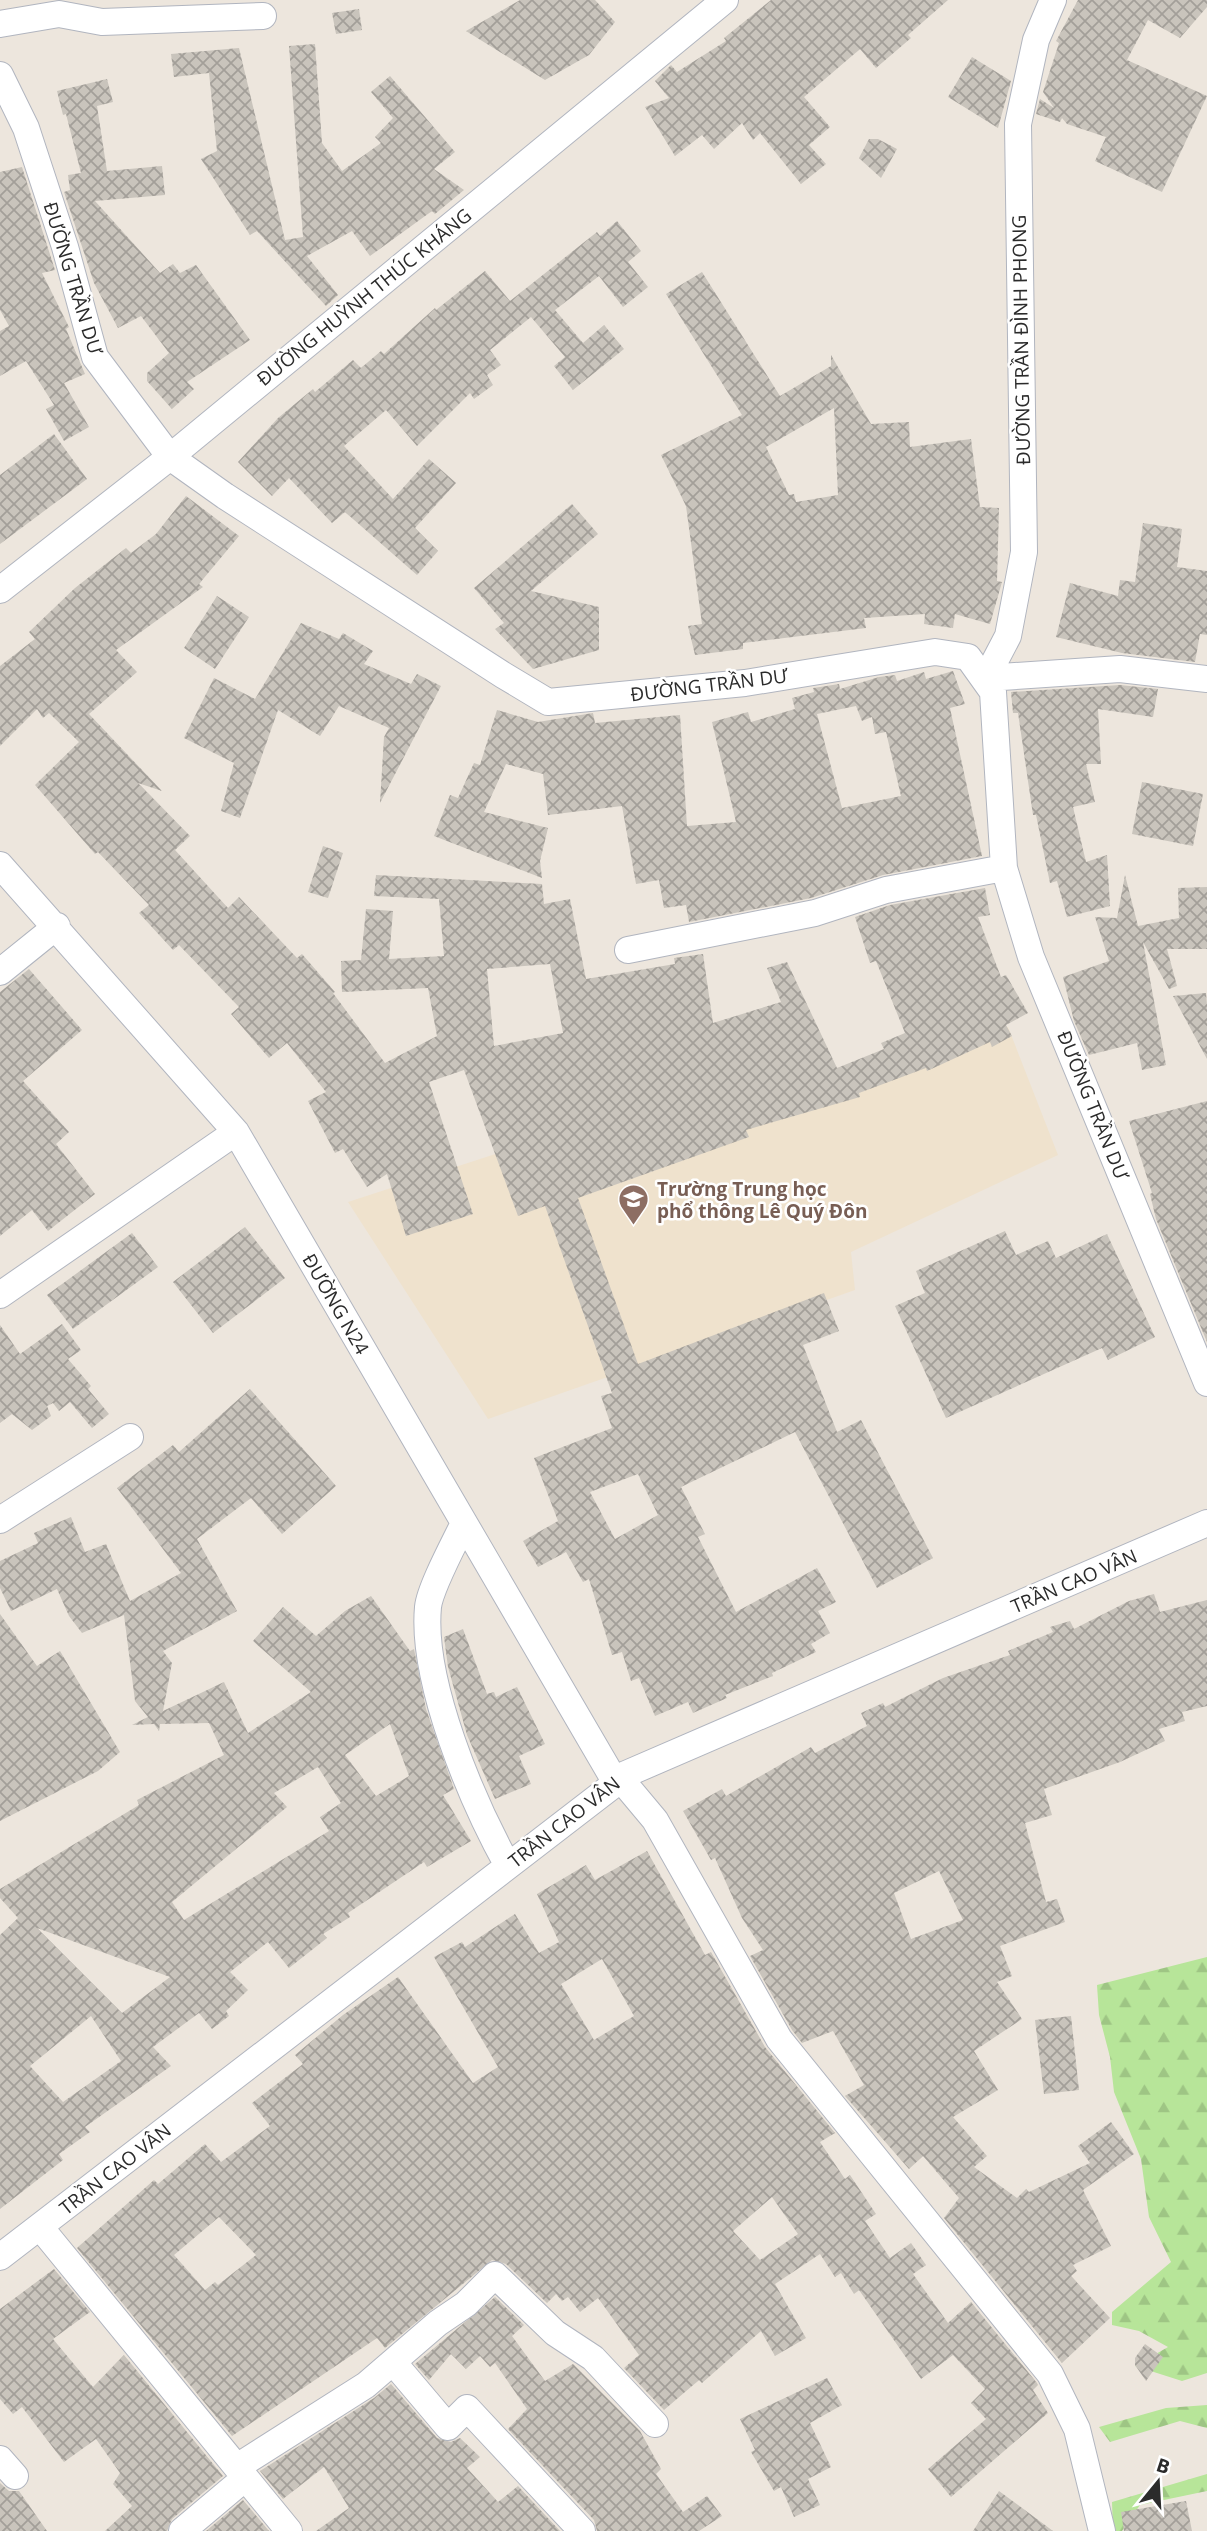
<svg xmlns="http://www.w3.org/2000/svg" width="1207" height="2531" font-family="'Open Sans',sans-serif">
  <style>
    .education { fill: #efe2cd }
    .forest { fill: url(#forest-firs) }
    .building { fill: url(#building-cross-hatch); fill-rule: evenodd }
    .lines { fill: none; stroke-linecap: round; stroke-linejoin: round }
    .minor-casing { stroke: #b1b5bf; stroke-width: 28 }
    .minor { stroke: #fff; stroke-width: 26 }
    .labels { text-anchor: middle; stroke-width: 5; stroke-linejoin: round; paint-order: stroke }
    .street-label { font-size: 19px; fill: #2b2b2b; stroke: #fff }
    .education-label { font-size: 19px; font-weight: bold; fill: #785e54; stroke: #fff; text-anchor: start }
  </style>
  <defs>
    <pattern id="forest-firs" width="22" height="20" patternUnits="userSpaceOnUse" patternTransform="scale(1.75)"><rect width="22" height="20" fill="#b7e599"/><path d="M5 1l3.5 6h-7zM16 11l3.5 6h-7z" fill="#9ec584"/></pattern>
    <pattern id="building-cross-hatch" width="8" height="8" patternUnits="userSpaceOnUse" patternTransform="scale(1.75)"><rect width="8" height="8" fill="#c9c4bc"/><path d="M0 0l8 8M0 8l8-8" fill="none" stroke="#a39f99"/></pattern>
  </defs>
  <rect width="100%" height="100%" fill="#ede6dd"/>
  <path class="education" d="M1008,1027L1058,1155L851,1252L855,1290L488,1419L348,1202L748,1072L764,1113Z"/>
  <path class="forest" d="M1207,1957V2373L1182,2381L1135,2366L1168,2347L1139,2331L1112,2325V2312L1171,2262L1149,2217L1141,2159L1114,2092L1110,2057L1099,2015L1097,1985Z
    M1207,2405V2428L1180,2421L1110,2442L1099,2427L1166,2408Z
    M1207,2474V2491L1140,2505L1122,2531H1113L1112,2502Z"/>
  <path class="building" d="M520,0H595L615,22L589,55L545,80L466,31Z
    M771,0H948L908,35L911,38L876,68L860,49L804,97L830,127L809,145L826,164L801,184L760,133L753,140L742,123L714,149L702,135L675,156L645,107L669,98L655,81L671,65L677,72L726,41L724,38Z
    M1078,0H1207V7L1180,38L1148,20L1127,60L1207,96L1162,192L1095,161L1106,137L1067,124L1062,118L1060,122L1036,114L1040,99L1054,108L1043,92L1059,43L1056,41Z
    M359,9L362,30L336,34L332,13Z
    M315,44L322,143L342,171L381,143L375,137L393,118L371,92L390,76L455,152L434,169L464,190L435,214L432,211L370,256L352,231L307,256L338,295L326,306L257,231L250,235L201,159L217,151L209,73L174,77L171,54L239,48L285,240L303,237L289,46Z
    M972,57L1011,81L998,128L948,97Z
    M107,79L113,102L97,106L107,171L162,166L165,195L95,201L160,273L173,264L180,273L196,265L250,340L187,382L194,389L172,409L147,381V373L169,353L141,316L118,328L94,283L64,192L70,190L68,175L81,173L66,114L63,115L57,91Z
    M869,139H878L897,149L881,178L859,158Z
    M22,167L55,270L42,273L69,327L66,329L85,374L64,383L89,427L64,441L46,409L54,405L26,361L0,376V331L9,326L0,310V172Z
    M617,221L641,251L628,262L648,287L623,307L599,276L555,310L583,343L604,325L624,349L573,390L554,366L565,357L531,317L490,350L501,365L487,375L493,385L474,399L470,393L417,446L386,410L344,446L393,499L429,459L456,483L415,528L438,551L417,575L345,512L332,523L289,478L272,496L238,462L278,418L313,389L315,392L353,360L361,368L381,351L384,354L435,308L436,310L485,271L510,301L597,232L600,236Z
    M702,272L780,396L831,366V355L871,424L909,422L910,447L971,439L980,507L999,508L997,581L1002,582L990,624L955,614L953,628L924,624L925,614L864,618L866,628L743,643V649L695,655L688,626L702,624L686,506L661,455L742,415L666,294ZM834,408L838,495L796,502L794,494L789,495L766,447Z
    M54,434L87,479L0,544V475Z
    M186,496L239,536L199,584L203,587L116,650L137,672L89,714L162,791L138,783L190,836L175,850L228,908L239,897L297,958L302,954L335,992L333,993L385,1063L437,1036L428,988L342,992L341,961L361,960L366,909L393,911L389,959L444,956L439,899L374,896L376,875L542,884L544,904L570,899L586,979L675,964L674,958L703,954L713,1023L781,1002L767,968L787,962L837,1068L884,1049L881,1043L905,1033L876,961L870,963L855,917L890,905L985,888L990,915L978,917L1001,977L1006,975L1028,1013L1006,1025L1012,1036L992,1047L990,1042L927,1071L926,1068L859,1093L860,1097L746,1130L749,1137L578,1198L638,1364L824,1293L839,1331L803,1345L837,1432L861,1420L933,1558L877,1588L795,1432L681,1487L705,1534L698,1537L736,1612L817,1568L836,1602L818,1611L830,1633L811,1644L816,1652L772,1673L773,1676L725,1695L727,1698L693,1713L688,1702L655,1716L639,1678L631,1681L622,1652L612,1655L589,1579L583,1582L566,1552L538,1567L523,1541L558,1521L534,1458L612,1428L601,1396L612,1393L545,1206L518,1216L464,1070L429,1082L473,1214L406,1236L387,1174L367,1187L343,1149L335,1153L308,1101L326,1092L287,1043L269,1058L231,1014L239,1007L179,945L173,950L139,913L149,905L98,852L95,854L35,785L79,742L49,713L43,718L37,709L0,746V666L35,639L29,632L75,588L126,548L131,553L156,534ZM550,964L563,1033L494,1046L487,969ZM638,1474L658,1515L615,1539L590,1492Z
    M572,504L598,534L531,591L599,607V650L533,669L495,629L504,623L474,588Z
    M1143,523L1182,529L1177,567L1207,571V635L1200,634L1195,662L1122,653L1056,637L1070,583L1118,596L1120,580L1135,582Z
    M217,596L249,617L215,669L184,648Z
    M301,623L339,639L343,633L373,651L364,664L411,684L417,674L441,686L380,803L384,737L389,728L339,706L320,736L278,710L240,818L221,811L234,763L184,738L214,678L255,699Z
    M953,671L965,704L950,708L982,856L883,875L811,898L689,922L686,905L664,908L659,880L636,884L622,806L548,815L543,774L506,764L484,812L548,828L540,861L542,878L434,836L450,795L458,798L474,763L480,765L497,710L538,722L593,713L595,723L680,715L687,826L736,822L712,722L748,712L751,722L795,709L792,698L814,692L813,688L820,687L839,684L840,689L879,677L895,675L897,681L924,672L926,679ZM856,706L862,721L872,717L875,734L886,732L901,796L842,808L817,714Z
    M1120,685L1158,689L1153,717L1098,709L1101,764H1086L1095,802L1073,807L1086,862L1107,855L1110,906L1067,917L1057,881L1050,883L1036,815H1033L1018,713H1013L1011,692Z
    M1142,782L1203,794L1193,846L1132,834Z
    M323,846L343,853L328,898L308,892Z
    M1125,875L1138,926L1179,918L1178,888L1207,887V949H1167L1177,986L1169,989L1143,942L1166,1065L1142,1070L1137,1043L1089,1055L1074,1021L1063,977L1109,961L1095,917L1117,918Z
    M29,969L82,1030L23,1081L69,1132L56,1144L95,1194L48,1231L32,1210L0,1236V992Z
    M1206,993L1207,1005V1059L1173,996Z
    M1207,1101V1342L1156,1219L1150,1194L1152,1193L1129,1121Z
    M245,1227L285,1278L213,1333L173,1282Z
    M1005,1231L1016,1255L1048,1241L1056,1258L1107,1234L1155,1337L1108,1360L1102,1348L946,1418L895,1306L925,1293L916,1271Z
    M132,1233L158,1267L73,1329L47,1295Z
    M62,1324L81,1350L68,1359L91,1386L88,1389L109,1414L92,1428L70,1402L59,1411L53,1403L47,1406L51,1416L32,1430L12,1414L0,1423V1325L20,1354Z
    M250,1389L336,1486L282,1534L251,1498L197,1539L237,1611L163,1651L172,1663L163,1711L224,1682L248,1733L311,1692L253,1641L283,1607L316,1636L345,1611L371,1596L410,1651L414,1649L426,1709L454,1789L443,1795L471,1841L427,1867L424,1862L348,1913L350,1917L323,1934L327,1938L289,1968L268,1942L230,1972L248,1990L226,2011L229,2016L212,2029L199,2013L153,2047L171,2066L85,2127L90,2132L59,2154L63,2160L0,2209V1935L18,1918L0,1898V1889L139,1805L137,1800L224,1755L209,1723L160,1724L159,1731L154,1724L132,1725L148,1717L135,1701L124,1615L82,1633L69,1616L57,1589L11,1611L0,1588V1561L38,1543L34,1533L71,1517L85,1552L106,1544L130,1601L181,1573L117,1488L173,1445L179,1452ZM390,1724L409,1776L376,1796L345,1755ZM318,1767L341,1803L320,1817L329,1831L184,1920L172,1902L287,1807L274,1793ZM37,1928L170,1977L122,2013ZM91,2016L121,2061L63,2102L30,2066Z
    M1154,1594L1160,1612L1207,1600V1706L1182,1712L1185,1721L1159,1729L1165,1741L1120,1762L1044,1789L1052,1815L1025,1823L1046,1902L1057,1899L1065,1922L1000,1946L1012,1976L997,1982L1022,2019L974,2051L998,2090L953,2117L987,2156L974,2167L1017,2198L1026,2189L1029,2192L1090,2163L1078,2146L1111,2122L1134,2154L1083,2190L1111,2246L1073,2265L1077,2271L1071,2276L1110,2318L1062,2363L944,2218L959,2198L923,2156L909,2169L845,2096L864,2085L833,2031L802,2043L792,2030L750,1956L763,1950L742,1918L715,1858L711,1860L683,1811L722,1789L726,1796L811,1747L815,1753L867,1726L861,1713L883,1703L885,1707L943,1678L1010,1655L1008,1651L1053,1632L1050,1627L1070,1621L1074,1629L1129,1601ZM939,1871L963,1920L911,1939L894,1893Z
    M0,1614L37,1666L60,1651L120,1752L98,1771L0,1821Z
    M463,1629L487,1694L494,1692L496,1697L517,1687L545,1744L519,1756L531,1784L495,1799L467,1735L448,1667L444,1637Z
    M647,1851L705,1955L711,1952L765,2047L835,2133L820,2142L845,2179L850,2175L876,2214L865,2221L890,2258L911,2243L926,2265L913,2274L948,2323L971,2302L1037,2383L1038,2385L1033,2390L1048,2413L951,2497L928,2469L986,2419L971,2403L985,2389L953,2355L921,2379L859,2290L854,2294L841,2273L835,2277L820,2254L775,2284L806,2338L775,2356L761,2331L702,2383L699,2380L664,2410L624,2368L639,2355L598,2298L580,2312L568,2297L562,2301L556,2294L547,2303L506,2264L492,2260L385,2348L377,2338L232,2436L77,2248L154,2180L158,2184L205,2144L221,2162L270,2126L252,2103L303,2064L295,2055L343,2015L398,1977L473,2083L498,2067L434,1957L462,1942L465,1947L515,1914L539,1953L559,1942L537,1894L586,1865L595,1880ZM602,1959L634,2016L594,2040L561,1984ZM772,2197L798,2234L760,2260L733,2231ZM219,2217L256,2255L218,2285L215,2282L205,2290L174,2255Z
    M1071,2016L1079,2090L1044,2094L1035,2020Z
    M54,2269L90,2312L53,2339L93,2387L124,2355L223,2476L172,2519L167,2531H105L132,2506L113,2484L120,2473L96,2439L64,2462L22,2407L13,2414L0,2399V2309Z
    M495,2297L524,2325L512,2336L545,2381L573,2364L640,2431L661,2469L656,2474L683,2512L707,2496L722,2516L699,2531H597L594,2520L508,2429L527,2409L495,2363L490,2367L480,2356L466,2369L451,2354L429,2380L415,2364Z
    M1145,2344L1163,2357L1146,2381L1135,2365V2358Z
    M827,2378L842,2405L810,2423L831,2467L808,2479L820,2505L794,2517L781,2487L774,2491L751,2452L755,2450L740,2419Z
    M391,2384L437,2438L451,2442L460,2438L480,2457L467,2468L498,2502L518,2486L560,2531H316L349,2508L324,2467L283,2499L260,2471L374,2398Z
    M0,2483L9,2491H19L47,2531H0Z
    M999,2491L1053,2531H973Z
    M243,2500L269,2531H206Z
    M1186,2501L1192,2531H1124L1121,2512Z"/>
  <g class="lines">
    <defs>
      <path id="minor" d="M0,24L59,14L102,22L263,16
        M0,75L26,128L65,247L95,357L170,457L225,496L503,675L548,702L745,683L935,652L968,657L993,692L1004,868L1031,957L1207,1383
        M0,590L170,457L725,0
        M986,678L1008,636L1024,552L1018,124L1036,40L1053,0
        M986,678L1120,669L1207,679
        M0,865L236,1132L616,1783
        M628,950L815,913L886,890L1004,868
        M0,972L57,926
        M0,1295L236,1132
        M0,1520L130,1437
        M464,1523C455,1542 430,1588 428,1607C421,1682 472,1801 508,1866
        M619,1777L655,1820L779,2039L1050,2374L1077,2429L1102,2531
        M40,2227L289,2531
        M0,2257L616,1783L619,1777L1207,1523
        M393,2362L448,2427L467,2408L582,2531
        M0,2459L15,2476
        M237,2467L366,2385L438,2323L466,2304L495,2275L555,2333L593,2358L655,2424
        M182,2531L245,2478"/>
    </defs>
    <use href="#minor" class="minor-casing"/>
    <use href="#minor" class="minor"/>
  </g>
  <defs>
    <symbol id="school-pin" viewBox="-11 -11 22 30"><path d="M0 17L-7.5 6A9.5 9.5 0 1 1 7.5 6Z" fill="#8d6e63" stroke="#fff"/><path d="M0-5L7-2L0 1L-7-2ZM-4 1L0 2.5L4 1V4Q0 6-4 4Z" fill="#fff"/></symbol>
  </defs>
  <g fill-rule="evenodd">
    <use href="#school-pin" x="616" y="1182" width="35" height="47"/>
  </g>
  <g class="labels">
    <g class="street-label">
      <text transform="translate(73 278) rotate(73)" y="7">ĐƯỜNG TRẦN DƯ</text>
      <text transform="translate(364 297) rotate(-39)" y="7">ĐƯỜNG HUỲNH THÚC KHÁNG</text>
      <text transform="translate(1021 340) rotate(-91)" y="7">ĐƯỜNG TRẦN ĐÌNH PHONG</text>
      <text transform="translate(709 685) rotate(-7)" y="7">ĐƯỜNG TRẦN DƯ</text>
      <text transform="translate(1093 1105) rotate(68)" y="7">ĐƯỜNG TRẦN DƯ</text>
      <text transform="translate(336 1304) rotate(60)" y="7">ĐƯỜNG N24</text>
      <text transform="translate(1074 1581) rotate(-23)" y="7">TRẦN CAO VÂN</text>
      <text transform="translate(564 1822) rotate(-38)" y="7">TRẦN CAO VÂN</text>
      <text transform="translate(115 2169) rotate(-38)" y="7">TRẦN CAO VÂN</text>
    </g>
    <g class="education-label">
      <text x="657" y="1196">Trường Trung học<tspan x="657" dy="22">phổ thông Lê Quý Đôn</tspan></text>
    </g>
  </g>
  <g transform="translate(1158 2482) rotate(18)" stroke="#ffffff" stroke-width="5" paint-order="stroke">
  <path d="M0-5L12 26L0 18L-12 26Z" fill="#2b2b2b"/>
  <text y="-10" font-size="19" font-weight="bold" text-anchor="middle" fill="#2b2b2b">B</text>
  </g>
</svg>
